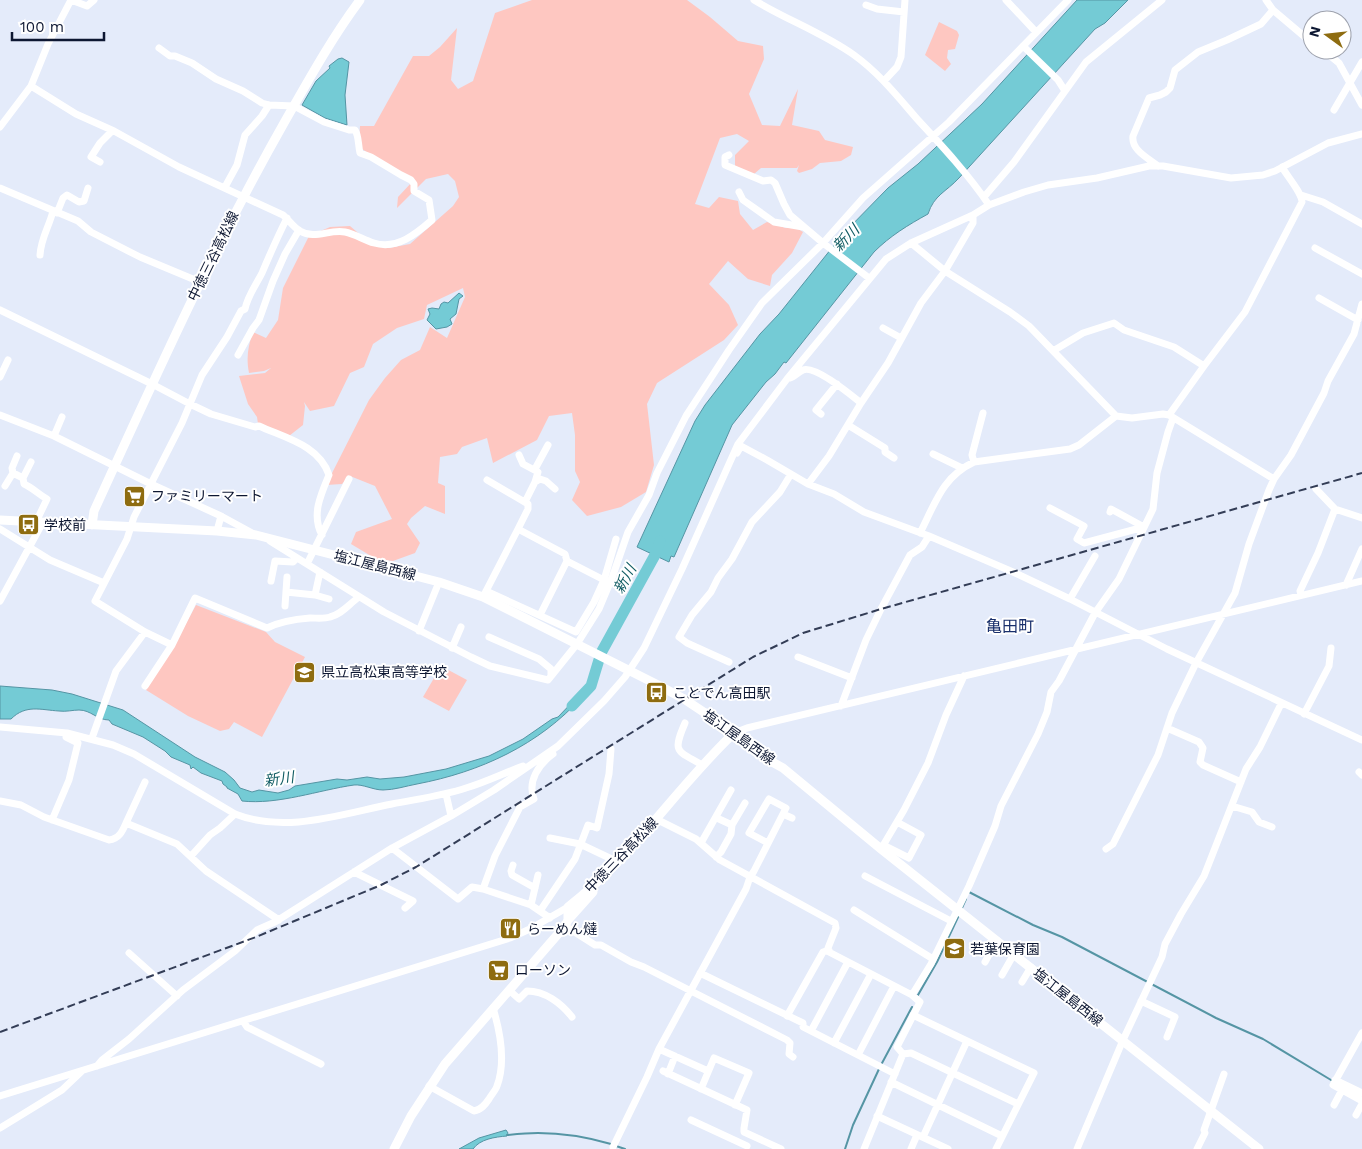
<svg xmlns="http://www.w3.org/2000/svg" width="1362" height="1149" font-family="'Work Sans','Noto Sans JP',sans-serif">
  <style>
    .green { fill: #fec7c1 }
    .water { fill: #74cbd5; stroke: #5595a4 }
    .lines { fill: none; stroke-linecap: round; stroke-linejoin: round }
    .stream { stroke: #5595a4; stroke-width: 2 }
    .river { stroke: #74cbd5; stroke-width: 11 }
    .minor { stroke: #fff; stroke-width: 7 }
    .major { stroke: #fff; stroke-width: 9 }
    .rail { stroke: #333d56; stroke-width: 2; stroke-dasharray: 8 4; stroke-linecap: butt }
    .labels { text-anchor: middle; stroke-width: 4; stroke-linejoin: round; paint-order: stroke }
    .street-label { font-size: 14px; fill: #0d1732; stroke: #fff }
    .poi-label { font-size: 14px; fill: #0d1732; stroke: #fff; text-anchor: start }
    .water-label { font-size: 15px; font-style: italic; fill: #125d64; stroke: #fff }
    .quarter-label { font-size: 16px; fill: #192f6b; stroke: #fff }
  </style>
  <rect width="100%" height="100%" fill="#e4ebfa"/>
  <path class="green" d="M532,0H687L710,17L738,41L763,46L764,59L749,94L762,125L780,126L798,89L792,125L819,131L825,140L853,147L851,155L841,161L820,163L812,169L799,173L797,171L799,165L797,168H761L754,174L735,169V155L749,141L737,134L720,138L695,204L709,208L719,197L738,201L740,214L753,230L767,222L786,228L795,227L803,232L792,253L772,275L770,286L748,279L728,261L709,284L729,305L738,325L724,340L657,383L647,404L654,465L646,492L621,507L587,516L572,500L580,482L575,471V435L572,413L549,416L537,440L493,463L487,438L462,447L457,454L440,457L438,483L445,486V514L425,506L411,518L407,524L420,543L415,553L393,561L376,559L351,544L356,532L392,519L375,486L350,476L342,484L326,485L369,400L385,378L401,360L420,350L430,327L447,338L465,297L463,288L427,305L424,319L397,328L373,344L364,367L350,373L334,406L310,411L304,402L305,406L303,425L289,436L258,424L257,417L248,404L239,376L265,373L271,368L264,371L249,373C246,358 248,346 253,332L266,338L278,320L283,288L309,236L330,227L350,226L364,238L389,248L410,244L453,206L459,197L455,181L448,174L426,179L397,208L398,197L412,182L359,147L360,126H374L413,56H429L440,47L457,28L451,80L458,89L473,81L495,13Z
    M939,22L957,31L959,35L955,49L948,50L947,58L951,64L945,71L925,55Z
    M196,605L266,632L275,642L305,657L262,737L234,722L229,729L220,731L188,716L146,690L172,649Z
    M441,666L467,680L449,711L423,697Z"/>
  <path class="water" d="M1077,0H1128L1105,23L1095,29L959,178C946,192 934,195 928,214C908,225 890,236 874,252L786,363L784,362L775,374L766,382L732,425L674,557L671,556L669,562L637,547L695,421L705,405L760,334L779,314L843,234L888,188L918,164L982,104Z
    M342,58L349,62L345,95L347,125L325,118L302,105L316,81L330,68L329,66L338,59Z
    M459,293L463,296L459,299L456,314L450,319L452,324L447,327L436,329L427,320L430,314L428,309L432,308L439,309L441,304L444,302L448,303Z
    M0,686L52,690L72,694L123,710L195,757L225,772L234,780L240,788L252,792L259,790L278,793L289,790L295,786L337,779L347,780L367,777L380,779L404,777L446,769L489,756L523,739L552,719L558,717L582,692V697C539,745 480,772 417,784C406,786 394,790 383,790C373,790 363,784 354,785C319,790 278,805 242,801L238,794L227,788V787L223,784L222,781L201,773L193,767L191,769L190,765L171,757L165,751L143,737L112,724L109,720C97,720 91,710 79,710C73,710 66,712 59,711C41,710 26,704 11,719H0Z
    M506,1130L508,1133L507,1136C495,1137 480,1139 473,1149H459L479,1138Z"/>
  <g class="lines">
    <path class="stream" d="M969,892L1033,925L1062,937L1216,1018L1263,1039L1331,1080
      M961,910L966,899
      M918,995L937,962L959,915
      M881,1065L912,1007
      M507,1135C517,1134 528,1133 538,1133C563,1133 587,1137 611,1144
      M616,1146L625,1149
      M845,1149L853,1125L879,1069"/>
    <path class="river" d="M572,706L591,686L601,653L655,555L660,541"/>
    <path class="minor" d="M71,0L87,6L94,0
      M754,0C787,20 823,33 854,55C879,73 898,97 918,120C943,147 968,174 989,205
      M1006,0L1036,32
      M1266,0L1273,10L1312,43
      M866,5L877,9L904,12
      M1023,46L1058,80L1065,91
      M1323,50L1339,63L1362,105
      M884,81L897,67L901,57L905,0
      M31,86L76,114L114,131L179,167L283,215C289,220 293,227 300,231C315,240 329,229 345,232C355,234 364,240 374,243C397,250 416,234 432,220L429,200L414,191V184L411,180L401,175L371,157L360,153C358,145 359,136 355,130H349L324,122L294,106L269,105L262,103L243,91L216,79L192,63L175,56H170L159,48
      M1334,110L1362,62
      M0,127L31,86L48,44L71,0
      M729,155L725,157V165L763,181L771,180L775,183L784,204L790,215L823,243L869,278
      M100,162L91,157L100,143L112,131
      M1158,166C1148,158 1131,150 1133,136L1149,98L1160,95L1166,92L1170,88L1175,70L1198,52L1227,40L1261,24L1273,10
      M225,187L237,165L245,135L262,116L269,105
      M0,188L78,221L91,232L140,257L200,282
      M739,192L743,200L774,222L803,227
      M1301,195L1323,202L1362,224
      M984,197L1014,162L1086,62L1162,0
      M57,213L63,198L67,195L79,202L84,201L88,188
      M911,243L945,271L1010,312L1029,326L1116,416
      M1315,248L1362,274
      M40,255C41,238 49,227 53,211
      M1319,298L1358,320
      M0,310L152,384L190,404L211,414L255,427L259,426C285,438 319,445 329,475C321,494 311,515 322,535
      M883,328L901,338
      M1053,351L1083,333L1114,323L1124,330L1174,347L1204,366
      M238,355L253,328L259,320L273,281L285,254L299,230
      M0,377L8,360
      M790,378C795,377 798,372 803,370C815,365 851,395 861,403
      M821,414L816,410L837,384
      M0,415L54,436L151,484L221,516L254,534
      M1169,415L1204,366L1245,312L1302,202C1302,193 1287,176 1282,167
      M848,425L885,448V452L894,458
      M54,436L62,417
      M737,453L741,446L767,460L808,484L834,494L864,512L929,536L1013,572L1070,599L1167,649L1362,740
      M933,454L962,468
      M519,455L523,464L538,472L535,482
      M17,456L12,468L13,473L23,478L24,484C33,488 38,494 47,499L36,522
      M974,462L972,455L983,413
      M535,469L548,445
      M23,478L31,462
      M487,480L528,504V509L518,529
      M808,484L829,456L861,403L888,363L921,303L945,271L973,223V215
      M5,486L13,473
      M1316,489L1335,509L1362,518
      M525,502L535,482L540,479L546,481L555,489
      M1050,508L1084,526L1077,539L1084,543L1144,527
      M1110,512L1111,509L1144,527
      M0,529L50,560L104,583
      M217,531L221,516
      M920,533C935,504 942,477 974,462L1070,449L1079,445L1116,416L1132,418L1163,414L1169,415L1274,479
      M270,541L384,612L471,657L490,666L548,680L577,644L599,609L612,578L628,532L649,495L657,473L686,416L729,350L762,303L823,243L863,198L949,122L1068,0
      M307,564L349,479
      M271,581L275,561L293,562L297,558
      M1346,585L1362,549
      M486,591L576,632L594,602L604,580L616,539
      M286,592L315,595L329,599
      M315,595L320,572
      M484,595L518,529L565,554L567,561L604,580
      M1301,595L1300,591L1318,553L1335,509
      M1070,599L1095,556
      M0,601L43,522
      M285,606L287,577
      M540,615L567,561
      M419,631L439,582
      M489,637L539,659L551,669V676
      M172,645L145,632L95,601L127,539L134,517L182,423L202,375L227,337L241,311L245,309C248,295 256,285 262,273C270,254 278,236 287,218
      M452,648L461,627
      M798,657L852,678
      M729,662L687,643L679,637L692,615L711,592L718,578L732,559L752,522L780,492L791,474
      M145,686L172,645L195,598L267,628C279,622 297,619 310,618C317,618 324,619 330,617C342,614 349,604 359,597
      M841,706L866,640L881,609L910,555L922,547L929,536
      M1304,714L1329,666L1331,648
      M685,723C672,753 677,750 702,765
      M0,727L67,733L113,745L134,754L235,814C286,834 341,814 392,804C417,799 442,796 466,788C486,782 504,773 523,766
      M1167,728L1199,742L1203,748L1200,762L1203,765L1241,782
      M734,733L747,728L1362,581
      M92,738L116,671L145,632
      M1359,772L1362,775
      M446,794L451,816
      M0,801L21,805L44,817L109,840C119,839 122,832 126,823L177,844L206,871L279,920
      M1232,806L1252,812L1259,822L1272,827
      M783,814L792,818
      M656,819L696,839L720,860L835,923L836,928L828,948L829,952L912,995L931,964L969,886L995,826L1001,806L1038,734L1047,712L1051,692L1059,681L1095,613L1119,579L1153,509L1157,473L1168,432L1173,418
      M719,819L732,825
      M52,820L69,780L78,743L66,737L67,733
      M126,823L145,782
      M550,838L580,844L618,862
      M701,843L731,790
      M883,845L909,858L921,835L897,822
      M392,848L458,899L472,887L483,889L531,905L550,918
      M881,849L904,810L928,763L946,715L964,676
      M1106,849L1113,844L1158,755L1172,713L1196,663L1235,593L1249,544L1269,490L1274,479L1291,455L1324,393L1328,381L1354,334L1362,304
      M191,856L210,835L220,828L235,814
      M716,857L721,852L731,834L732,825L745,803
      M513,865L511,871L512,875L535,888
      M354,872L413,901L405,908
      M865,876L951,921
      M483,889L495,856L520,807L534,799C527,781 539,764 553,754
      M531,905L538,875
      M854,910L933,959
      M540,911L575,859L588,825L597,828L609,774L611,749
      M565,926L595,945H601L631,962L644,967L787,1040L790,1043L789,1054L793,1057
      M129,953L177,996
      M985,962L997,940
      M700,973L803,1023V1027L895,1074
      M1002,975L1014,954
      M1022,982L1031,967
      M509,990L519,999L527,991C545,991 561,1003 572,1017
      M1141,1001L1175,1017L1167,1037
      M913,1015L1034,1073L996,1149
      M787,1016L823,952L829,950
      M243,1021L247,1027L321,1064
      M811,1031L848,962
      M1362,1033L1333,1085L1362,1101
      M834,1043L871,974
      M659,1049L708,1071
      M903,1054L911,1053L1018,1104
      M858,1055L894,986
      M97,1066L102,1060L129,1039L183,990L235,951L257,930L275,922L392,848L451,816L494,790L558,746L604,701L625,677L644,648L682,569L738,444L787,379L886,259L911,243L973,215L989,205L1024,192L1048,185L1097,178L1149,166H1163L1231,178L1263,175L1275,171L1328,143L1362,134
      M663,1071L747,1110L744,1128V1132L781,1149
      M668,1074L675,1056
      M1335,1080L1362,1093
      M891,1082L1002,1136
      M429,1086L474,1111C481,1110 485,1105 489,1099C491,1095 496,1090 497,1086C506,1062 500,1031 493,1008
      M701,1089L714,1058L749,1073L735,1105
      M0,1096L510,938L530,929L568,907
      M1334,1105L1342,1090
      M1356,1115L1362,1104
      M877,1116L948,1149
      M691,1120L747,1146
      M0,1128L62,1090L81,1072
      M923,1137L967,1041
      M613,1147L647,1077L659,1049L746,889L750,877L754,871L786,808L769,799L749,833L768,843
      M864,1149L903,1054L897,1047L920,1002L912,995
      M911,1149L917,1135
      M1077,1149L1123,1040L1162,957L1165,944L1181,914L1204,876L1246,769L1260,747L1281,704
      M1197,1149L1205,1133L1204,1130L1224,1074"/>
    <path class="major" d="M0,520L217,531L256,535L439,582L483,597L658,685L684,699L726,727L765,758L783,768L881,849L1259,1149
      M92,525L94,511C154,380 213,248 284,123C308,81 331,39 360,0
      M568,920L593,892
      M394,1149L411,1116L445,1064L565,926L568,920V907C632,858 676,788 734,733"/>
    <path class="rail" d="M0,1032L256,937L381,885L416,867L753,657L803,633L881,609L1362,473"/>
  </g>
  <defs>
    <symbol id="supermarket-square" viewBox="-11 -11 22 22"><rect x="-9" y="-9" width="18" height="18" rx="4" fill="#8e6c10" stroke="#fff"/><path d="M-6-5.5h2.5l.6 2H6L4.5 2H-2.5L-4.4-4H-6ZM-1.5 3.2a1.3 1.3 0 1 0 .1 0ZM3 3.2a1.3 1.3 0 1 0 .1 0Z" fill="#fff"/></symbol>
    <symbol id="bus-square" viewBox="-11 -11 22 22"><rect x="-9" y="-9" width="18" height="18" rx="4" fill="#8e6c10" stroke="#fff"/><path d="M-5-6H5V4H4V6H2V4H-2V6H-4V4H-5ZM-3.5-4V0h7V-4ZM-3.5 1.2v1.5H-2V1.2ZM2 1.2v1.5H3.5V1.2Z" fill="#fff"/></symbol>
    <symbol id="school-square" viewBox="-11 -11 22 22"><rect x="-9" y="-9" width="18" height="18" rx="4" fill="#8e6c10" stroke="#fff"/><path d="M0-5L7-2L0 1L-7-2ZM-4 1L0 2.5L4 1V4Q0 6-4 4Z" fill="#fff"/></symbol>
    <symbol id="restaurant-square" viewBox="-11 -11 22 22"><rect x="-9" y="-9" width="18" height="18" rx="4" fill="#8e6c10" stroke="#fff"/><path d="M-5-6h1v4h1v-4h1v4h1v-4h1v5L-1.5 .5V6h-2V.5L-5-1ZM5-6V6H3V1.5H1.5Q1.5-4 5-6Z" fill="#fff"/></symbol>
  </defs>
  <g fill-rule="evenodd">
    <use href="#supermarket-square" x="122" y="484" width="25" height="25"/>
    <use href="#bus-square" x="16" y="512" width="25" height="25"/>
    <use href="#school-square" x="292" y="660" width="25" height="25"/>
    <use href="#bus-square" x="644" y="680" width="25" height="25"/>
    <use href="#restaurant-square" x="498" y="916" width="25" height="25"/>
    <use href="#school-square" x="942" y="936" width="25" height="25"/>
    <use href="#supermarket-square" x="486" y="958" width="25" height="25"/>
  </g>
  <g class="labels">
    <g class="street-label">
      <text transform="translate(213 256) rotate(-64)" y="5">中徳三谷高松線</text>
      <text transform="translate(375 565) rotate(14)" y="5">塩江屋島西線</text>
      <text transform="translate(739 737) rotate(35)" y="5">塩江屋島西線</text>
      <text transform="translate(621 855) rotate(-46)" y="5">中徳三谷高松線</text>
      <text transform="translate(1068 997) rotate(38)" y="5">塩江屋島西線</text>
    </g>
    <g class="poi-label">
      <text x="151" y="501">ファミリーマート</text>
      <text x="44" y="530">学校前</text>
      <text x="321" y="677">県立高松東高等学校</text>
      <text x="673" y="698">ことでん高田駅</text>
      <text x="527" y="934">らーめん燵</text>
      <text x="970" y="954">若葉保育園</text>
      <text x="515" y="975">ローソン</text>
    </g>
    <g class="water-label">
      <text transform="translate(846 238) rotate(-45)" y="5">新川</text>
      <text transform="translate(625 579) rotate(-61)" y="5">新川</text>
      <text transform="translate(279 779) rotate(-8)" y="5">新川</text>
    </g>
    <g class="quarter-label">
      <text x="1010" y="632">亀田町</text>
    </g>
  </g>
  <g transform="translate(1327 35) rotate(285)"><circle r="24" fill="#ffffff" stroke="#9ea2ad"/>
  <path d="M0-4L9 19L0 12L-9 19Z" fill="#8e6c10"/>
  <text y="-8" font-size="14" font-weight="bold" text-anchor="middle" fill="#0d1732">N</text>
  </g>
  <path d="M12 32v8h92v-8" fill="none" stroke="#0d1732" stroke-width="2.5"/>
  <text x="20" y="32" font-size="15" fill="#0d1732" stroke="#ffffff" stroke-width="4" paint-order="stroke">100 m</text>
</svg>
